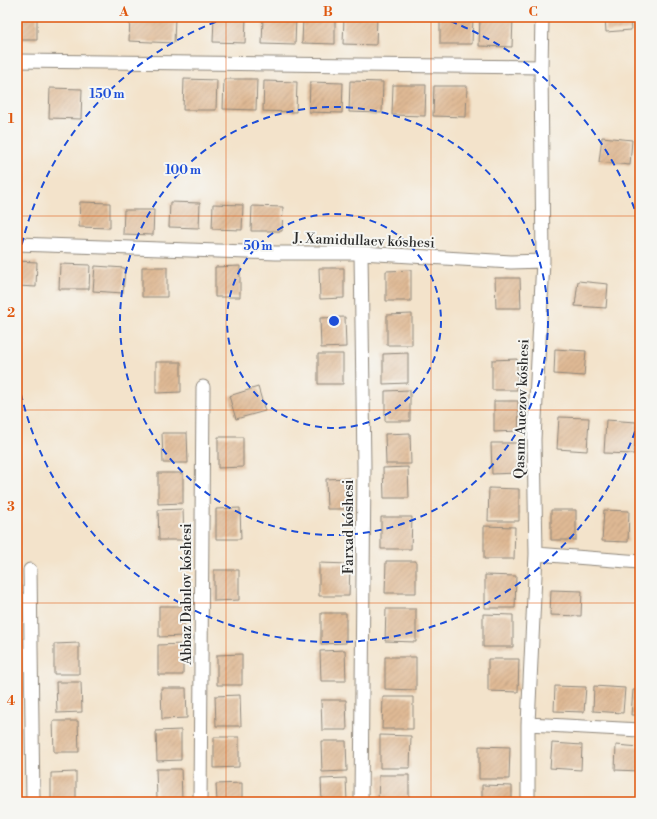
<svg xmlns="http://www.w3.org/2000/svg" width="657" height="819" font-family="'Libre Bodoni',serif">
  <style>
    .building { fill: url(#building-hatch) }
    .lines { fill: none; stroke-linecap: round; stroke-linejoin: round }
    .street-casing { stroke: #8f877b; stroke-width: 15 }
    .street { stroke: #fff; stroke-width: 13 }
    .grid { fill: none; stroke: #df570e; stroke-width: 1; stroke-opacity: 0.55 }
    .ring { fill: none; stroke: #1d4ed8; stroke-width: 2; stroke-dasharray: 7 5 }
    .labels { text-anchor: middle; stroke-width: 4; stroke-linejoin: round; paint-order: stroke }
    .street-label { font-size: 14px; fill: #2b2b2b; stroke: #f6f6f2 }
    .centre { fill: #1d4ed8; stroke: #f6f6f2; stroke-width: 2 }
    .ring-label { font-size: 12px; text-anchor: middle; font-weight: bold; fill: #1d4ed8; stroke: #f6f6f2; stroke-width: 4; stroke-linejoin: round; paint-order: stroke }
    .neatline { fill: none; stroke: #df570e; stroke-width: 1.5 }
    .grid-label { font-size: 13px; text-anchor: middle; font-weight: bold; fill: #df570e }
  </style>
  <defs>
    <pattern id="building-hatch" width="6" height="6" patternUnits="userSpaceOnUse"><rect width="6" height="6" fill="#dfb994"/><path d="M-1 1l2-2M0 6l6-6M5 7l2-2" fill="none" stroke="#c09f80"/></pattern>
  </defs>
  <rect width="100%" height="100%" fill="#f6f6f2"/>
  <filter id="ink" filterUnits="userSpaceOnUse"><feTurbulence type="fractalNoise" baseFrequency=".025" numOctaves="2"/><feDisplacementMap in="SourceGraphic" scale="8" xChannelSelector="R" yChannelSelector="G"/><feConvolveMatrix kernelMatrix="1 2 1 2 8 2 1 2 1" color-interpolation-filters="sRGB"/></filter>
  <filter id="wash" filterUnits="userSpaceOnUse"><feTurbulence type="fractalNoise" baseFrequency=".012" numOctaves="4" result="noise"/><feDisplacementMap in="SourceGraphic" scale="16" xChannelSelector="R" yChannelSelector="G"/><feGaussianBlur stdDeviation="0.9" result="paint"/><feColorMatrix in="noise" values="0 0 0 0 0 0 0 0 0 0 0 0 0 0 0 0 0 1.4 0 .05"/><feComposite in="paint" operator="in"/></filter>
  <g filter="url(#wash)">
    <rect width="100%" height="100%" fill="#f3e3cb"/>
    <g id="blocks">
      <path class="building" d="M17,17H37V40H17Z
        M130,17H175L174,43L129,41Z
        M214,17H246L245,43L213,42Z
        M263,17H296L295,45L262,44Z
        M303,17H335V44L302,43Z
        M344,17H377L376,45L343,44Z
        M440,17H473L472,44H440Z
        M480,17H513L512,47L479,46Z
        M605,17H630L631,30L606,32Z
        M184,79L217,80L216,110H183Z
        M224,79H257L256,110L223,109Z
        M264,81L297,82L296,112L263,111Z
        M350,81L383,82L382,113L349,112Z
        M310,82L343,83L342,113L309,112Z
        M393,85H426L425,116L392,115Z
        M434,86H467L466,117L433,116Z
        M50,88L82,89L81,119L49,118Z
        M602,137L632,140L630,165L599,162Z
        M639,147H640V168H637Z
        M80,202L110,203V228L79,227Z
        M170,202L200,203L199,228L169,227Z
        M213,204L243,205L242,230L212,229Z
        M252,206L283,207L282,231H251Z
        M124,210H154L153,235L123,234Z
        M17,261L37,262L36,287L17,286Z
        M60,264L90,265L89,289H59Z
        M95,266L125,268L123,293L93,291Z
        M240,266V297H215V267Z
        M142,267H167V297H142Z
        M319,268H344V298L320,299Z
        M411,270V301H386V271Z
        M495,278H520L521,308H496Z
        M578,281L608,284L606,308L575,306Z
        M412,314V345H387V315Z
        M345,317L346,347L321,348L320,318Z
        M555,349L586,351L584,376L554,374Z
        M408,353V383L383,384V354Z
        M318,354H343V384H318Z
        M517,359V390H492V360Z
        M156,362H181V392L156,393Z
        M258,387L265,411L236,419L229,396Z
        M410,390V421H385V391Z
        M494,401H518L519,431L494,432Z
        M559,417L589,418L587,451L557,449Z
        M606,420L636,422L634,454L604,453Z
        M162,433H187L188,463H163Z
        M410,433L411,464H386L385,434Z
        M218,437H243V467L218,468Z
        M491,443H517V473L492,474Z
        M408,467L409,498H384L383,468Z
        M158,473H183V503L158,504Z
        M351,478V509H327L326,479Z
        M489,488L519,489V521H488Z
        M240,508L241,539H216V509Z
        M183,509L184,540H159L158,510Z
        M551,510H576V540H551Z
        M604,510L629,511L628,542L602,541Z
        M638,515H640V541H637Z
        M381,517H412L411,549H381Z
        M484,526L515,527L514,559H484Z
        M386,561H416V593H385Z
        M319,563L350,564L349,596H319Z
        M214,570H239V600L214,601Z
        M485,575L516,576L515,608H485Z
        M551,590L582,591L581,616L550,615Z
        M159,606H184V636L159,637Z
        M386,609H416V642L385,641Z
        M321,613H346V643L321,644Z
        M483,614L513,615V647H483Z
        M79,643V674H54V644Z
        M183,644V675H158V645Z
        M345,650L346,681H321L320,651Z
        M242,654V685H217V655Z
        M385,657H416V690L385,689Z
        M488,659H519L518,692L488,691Z
        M56,682H81L82,712L57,713Z
        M555,686L586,687L584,712L554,711Z
        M594,686L625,688L623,713L593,711Z
        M161,688H186L187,718L162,719Z
        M633,690H640V715H631Z
        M240,695L241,726H216L215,696Z
        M383,697H413V729H382Z
        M321,700H346L347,730H322Z
        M53,721H78L79,752H54Z
        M181,730V760L157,761L156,731Z
        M380,735L411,736L410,768H380Z
        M214,737H239V767L214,768Z
        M321,741H346L347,771L322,772Z
        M552,743L582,745L581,770L550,768Z
        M616,745L640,747V771L615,770Z
        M479,746L510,747L509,779H479Z
        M156,769H181L182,799L157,800Z
        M76,772V802H51V773Z
        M379,775H409V802H378Z
        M346,778L347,802H322L321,779Z
        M242,783V802H217L216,784Z
        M482,785L512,786V802H482Z"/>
    </g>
  </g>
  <g filter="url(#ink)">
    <use href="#blocks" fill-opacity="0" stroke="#8f877b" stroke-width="1"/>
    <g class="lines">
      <defs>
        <path id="street" d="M17,61L541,67
          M17,244L276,253H361L511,262L543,261
          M361,253L364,467L361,802
          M536,554L640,562
          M30,570L33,802
          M528,724L640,730
          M200,802L203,387
          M528,802V724L536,554L534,439L543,261L541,67L542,17"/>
      </defs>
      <use href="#street" class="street-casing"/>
      <use href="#street" class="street"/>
    </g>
  </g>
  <path class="grid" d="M226,17V802M431,17V802M17,216H640M17,410H640M17,603H640"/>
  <g class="ring">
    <circle cx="334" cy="321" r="107"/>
    <circle cx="334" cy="321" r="214"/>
    <path d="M639 420A321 321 0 0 1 17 374M17 268A321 321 0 0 1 229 17M439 17A321 321 0 0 1 639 222"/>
  </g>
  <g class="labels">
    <g class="street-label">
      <text transform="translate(364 240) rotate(2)" y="5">J. Xamidullaev kóshesi</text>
      <text transform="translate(521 409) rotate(-88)" y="5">Qasım Auezov kóshesi</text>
      <text transform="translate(348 527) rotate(-90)" y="5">Farxad kóshesi</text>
      <text transform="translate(186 594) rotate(-90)" y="5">Abbaz Dabılov kóshesi</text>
    </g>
  </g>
  <circle cx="334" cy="321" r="6" class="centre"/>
  <g class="ring-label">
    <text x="107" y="98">150 m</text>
    <text x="183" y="174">100 m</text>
    <text x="258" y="250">50 m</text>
  </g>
  <rect width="657" height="819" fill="none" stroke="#f6f6f2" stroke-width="44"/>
  <rect x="22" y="22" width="613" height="775" class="neatline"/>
  <g class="grid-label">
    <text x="124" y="16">A</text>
    <text x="328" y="16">B</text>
    <text x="533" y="16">C</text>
    <text x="11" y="123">1</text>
    <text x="11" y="317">2</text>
    <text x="11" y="511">3</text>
    <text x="11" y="705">4</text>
  </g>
</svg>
